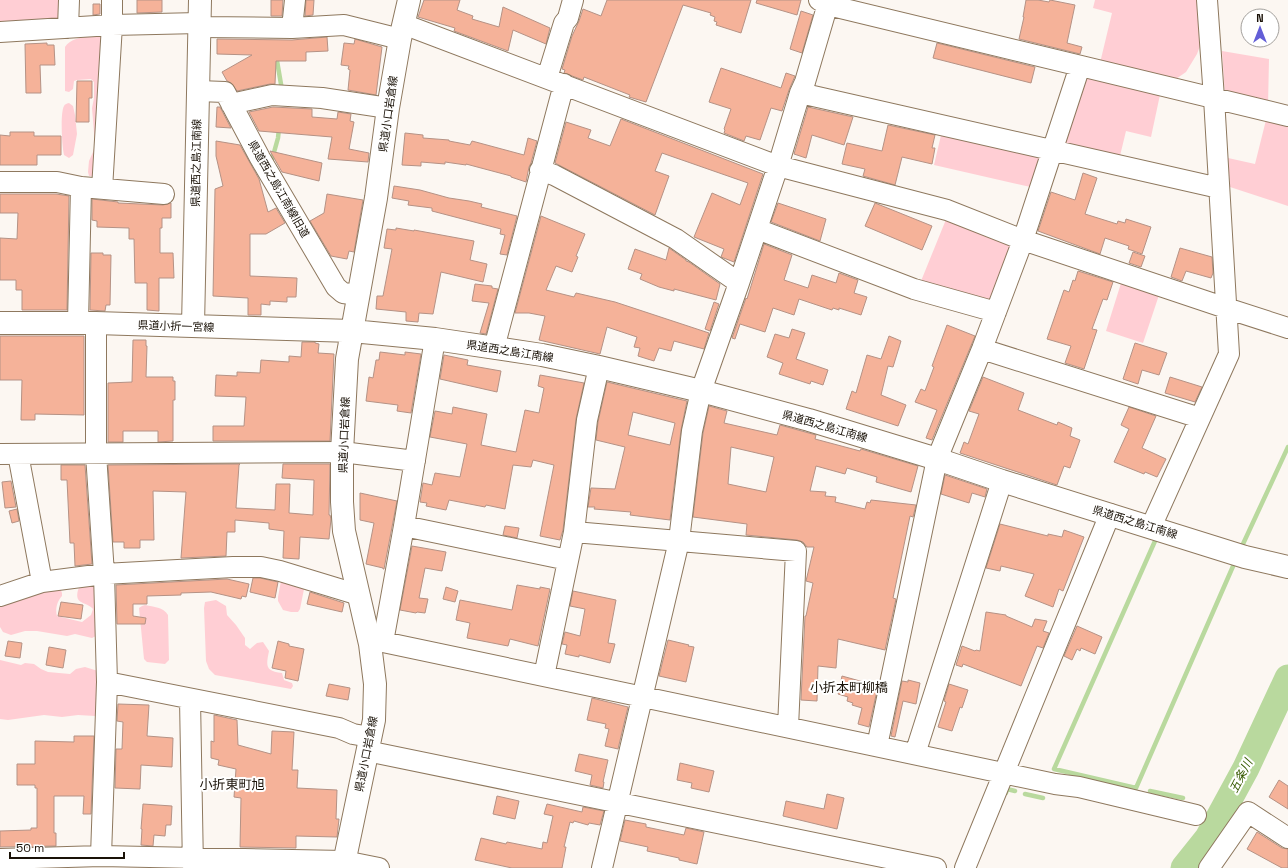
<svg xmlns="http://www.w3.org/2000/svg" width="1288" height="868" font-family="'Space Grotesk','Noto Sans JP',sans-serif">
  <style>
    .green { fill: #ffced4 }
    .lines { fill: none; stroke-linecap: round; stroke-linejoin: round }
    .stream { stroke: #b9d99e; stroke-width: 4.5 }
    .river { stroke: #b9d99e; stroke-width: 27 }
    .building { fill: #f5b299; stroke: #b59285; fill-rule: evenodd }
    .minor-casing { stroke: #8e785e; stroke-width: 22 }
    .major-casing { stroke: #8e785e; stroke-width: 24 }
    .minor { stroke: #fff; stroke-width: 20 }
    .major { stroke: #fff; stroke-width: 22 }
    .labels { text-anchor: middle; stroke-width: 4; stroke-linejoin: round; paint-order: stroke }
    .street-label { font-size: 11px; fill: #191107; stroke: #fff }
    .water-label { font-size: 12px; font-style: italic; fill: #395c04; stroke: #fff }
    .quarter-label { font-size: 13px; fill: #191107; stroke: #fff }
  </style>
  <rect width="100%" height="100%" fill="#fcf7f2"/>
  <path class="green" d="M0,0H63V24L0,27Z
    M1095,0H1201L1203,38L1197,54L1186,72L1173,81L1100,63L1112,13L1093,8Z
    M89,36H96L102,37L93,176H89L88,172L89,161L93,152L95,145L92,108L94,98V82L91,79L77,80L74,81L73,89L69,92L65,91V47C70,39 80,38 89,36Z
    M1222,51L1269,59L1268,106L1225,96Z
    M1082,76L1161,90L1151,137L1126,131L1119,160L1064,148Z
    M69,103L73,106L75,115L77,134L73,155L69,158L64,155C62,147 60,113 64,106C65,104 66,104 69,103Z
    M1267,116L1288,121V206L1230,187L1228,158L1255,164Z
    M942,131L1044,155L1035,188L934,165Z
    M947,217L1011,242L994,303L919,286Z
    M1122,280L1160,292L1143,343L1106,331Z
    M281,581L305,584L300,609L298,612H291L283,610L278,601V597Z
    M89,585H97L96,636L92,638L75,634L67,636L37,631H25L11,635L3,632L0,627V605L4,601L60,588L62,593V596C57,601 55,610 57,616L82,622L91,615L93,609C86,601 74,605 78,590C80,585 84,585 89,585Z
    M216,600L226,606L227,615L236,625L245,638V645L250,649L257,643L263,642L269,651C266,666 265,671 282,673L284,680L292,683L293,686L291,689L215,675L209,669L206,661L204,608L205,602Z
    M145,605C154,607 163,607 168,615L169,660L165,664L147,662L144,659L139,608L142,606Z
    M0,660L21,665L25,663L34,664L41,669L48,672L70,674L76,669L85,667L98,671L99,712L95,716L78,715L62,717L44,715L8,720L0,719Z"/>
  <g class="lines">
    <path class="stream" d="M276,55L282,90
      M271,163L278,138L279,128
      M1155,541L1054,769L1136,788L1234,564
      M1243,544L1288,447
      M1150,791L1183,798
      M1006,793L1007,789L1015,791
      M1025,794L1043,798"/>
    <path class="river" d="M1184,868L1208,838L1246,768L1288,678"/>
  </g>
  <path class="building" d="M137,0H162V12L137,13Z
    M271,0H283L282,16H271Z
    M306,0H314L313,15L305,16Z
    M424,0H460L457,10L473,16L472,19L499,27L503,7L550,28L546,44L513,30L508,51L454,31L455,28L418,17Z
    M607,0H751L741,33L716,25L717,22L714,21L715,17L710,15L711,13L683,5L646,102L629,97L630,95L584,77L583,80L564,73L565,70L562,69L572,36L579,21L583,9L601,16Z
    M757,0H801L797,15L756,3Z
    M1026,0H1038L1049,2L1050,0L1075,5L1067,43L1082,47L1080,54L1019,39L1024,17H1023Z
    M93,4H100V14L93,15Z
    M801,11L813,15L802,53L790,49Z
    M327,37L328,51L306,52V61H276L275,84H270L237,91L231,83L227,81L222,72L252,55L217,54V39L292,40Z
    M355,39L382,47L376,95L348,90L350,70L348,69L349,66L341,65L344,43L354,44Z
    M47,43V45H54L55,65H40L41,93H26L25,44Z
    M937,43L1035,67L1031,83L933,58Z
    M721,68L781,88L786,73L795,76L789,90L782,111L771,108L760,140L746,136L744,141L724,133L725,130L724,129L731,109L709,102Z
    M77,81H92V98H89V122H76Z
    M217,107H220L231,128L216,127Z
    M273,107L312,109V117L337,119L338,112L351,114L350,121L354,122L349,149L369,153L368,162L328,159L332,137L259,131L249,112Z
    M808,107L853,117L844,145L812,135L806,158L794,154Z
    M621,119L763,174L734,262L721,257L724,249L694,237L712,193L740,205L748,183L662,153L655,171L669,176L655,215L555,163L566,122L591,130L588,138L610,146Z
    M888,125L935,135L932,148H935L932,164L902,157L895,185L863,176L865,169L842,164L847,143L882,151Z
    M10,132H34V136H61V155H37V165H0V135L10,136Z
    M405,133L423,135V138L449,140V141L470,145L472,141L524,155L528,138L537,141L531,163L529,167L526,182L511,177V176L466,164V165L445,162V164L421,162V166L402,165Z
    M216,141L240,145L259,179L268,212L276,208L285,223L266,234H250V276L297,278L296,297H287V302L270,301V305L261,304V315H248V298L213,296L215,189L223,186L216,156Z
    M270,151L322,163L319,181L282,172Z
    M1083,173L1097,178L1085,214L1117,224L1118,221L1125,223L1126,219L1151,227L1142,254L1128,249L1129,246L1105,238L1100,254L1038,231L1051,192L1075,200Z
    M394,186L420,190L449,198L469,201L482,204L481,207L517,216L507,255L500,254L505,235L500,234L501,229L432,211V208L408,205L409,201L392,198Z
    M0,194H56L69,196L67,310H22V290H16V280H0V238L17,239L18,213H0Z
    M327,194L363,200L354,252L349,251L347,259L331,256L310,221L324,213Z
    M92,199L118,202V203L163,205L171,203V218H162V228H160V253H173L174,278H159V311L147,310V283H135L134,239H129V228L97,227V221L92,220Z
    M778,203L826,219L820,241L771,222Z
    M875,203L932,226L922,250L865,226Z
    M541,216L585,234L576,256L578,257L572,272L556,266L546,290L574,297L576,293L615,302L709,333L704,349L674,341L671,351L659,348L654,361L638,356L640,348L634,347L637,337L607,327L600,354L539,340L545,316L529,313H515Z
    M396,228L414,231V230L474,241L470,260L487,264L483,282L441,272L433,314L419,313L418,322L406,321V312L376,309L377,296H383L392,249L384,248L387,229L396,230Z
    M764,244L792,255L784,280L808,288L812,275L836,283L839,273L858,280L854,293L867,297L861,315L839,308V310L833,308L832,310L799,299L794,315L773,308L765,332L740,324L735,339L732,338L746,298L747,299Z
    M669,248L686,260V261L689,262L720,284L716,300L674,289V291L659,287L640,279L642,274L628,269L635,249L666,260Z
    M1180,248L1212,257L1213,273L1211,278L1186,271L1182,281L1171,277Z
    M1133,252L1145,256L1141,267L1129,263Z
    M91,253H103V255H111L110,305H106L105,311L90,310Z
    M1078,271L1113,282L1107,300L1103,299L1092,329L1097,330L1084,369L1065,363L1071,346L1047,339L1064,290L1069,292L1073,280L1075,281Z
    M475,284L492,286V288L498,289L486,334L480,333L489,303L472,301Z
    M714,302L719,304L710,331L705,329Z
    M947,325L975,336L932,440L926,438L937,410L915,402L921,389L925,391L934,367L932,366Z
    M792,329L805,333L796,359L828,370L823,385L811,381L810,384L779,374L783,363L767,357L775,334L789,338Z
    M0,336H84V415L35,414V420H21L22,380H0Z
    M889,336L901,341L893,367L888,366L881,395L906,405L898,426L846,409L852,391L856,393L867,355L881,359Z
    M133,340H146V346H147L146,377H173V381H175V400H173V441L158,442V431H123V442H108V383L132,382Z
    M302,342H315V343L319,344L318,353L334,354L330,441H213V426H244L246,397L215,396L216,375L237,376V372L260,373L261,360L289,362V356L301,357Z
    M1135,343L1167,353L1159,375L1142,370L1138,384L1123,379Z
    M380,352L405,355V352L421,354L411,413L397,411L398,405L366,401L369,377L373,378L376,360H379Z
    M444,355L468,360L467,365L501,371L497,392L440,379Z
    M540,375L584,383L576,419L563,530L560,540L540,536L554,465L533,460L531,467L513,465L505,509L486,505L485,507L449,500L446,510L426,506L427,503L420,502L423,483L432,485L435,473L460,477L467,444L430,437L435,411L452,414L453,407L487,414L481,445L516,452L525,410L539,413L544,388L538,386Z
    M983,377L1024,393L1018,410L1057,425L1058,422L1072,428L1070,436L1080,440L1070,468L1064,466L1057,485L960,453L964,442L968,444L979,414L969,411Z
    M1170,377L1202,387L1195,402L1165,393Z
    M607,382L687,401L681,430L670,520L630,515L631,512L594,509L595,507H588L591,488L615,489L625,447L596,440L598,422ZM633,412L675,423L670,445L628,435Z
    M709,406L727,411L724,423L777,435L780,425L816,435L815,439L860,451L861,449L918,466L911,492L876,482L877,477L847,468L845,474L816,466L810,491L826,492L825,496L836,497L835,502L865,509L867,502L870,503L871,500L916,505L913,517L910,516L893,598L896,599L885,650L838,639L836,668L818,666L817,701L801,700L805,616H806L813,583L806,581L814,547H807L803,542L797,540L746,535L747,524L693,517L703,433ZM731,447L774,457L766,492L728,484Z
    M1129,407L1156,416L1142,448L1166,459L1157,477L1145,472L1144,474L1114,462L1129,429L1121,425Z
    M240,464L239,465L236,508L275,510L276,484H290L289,513L313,515L314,480L282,478L283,464H330L329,515H330L331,519L329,539L300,537L299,559L283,558L284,531L269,529V523L235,520V532H227L226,556L181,558L186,492L153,491L154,540H140V548H124V542H113L108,465Z
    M61,465H85L92,564L75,566L74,543H70L67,480H61Z
    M945,475L987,489L985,497L972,493L969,503L941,494Z
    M11,481L16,507L5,508L2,482Z
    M360,493L397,501L384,569H383V568L366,564L374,523L360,520Z
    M17,509L19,521L12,523L9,511Z
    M1000,524L1048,536V534L1062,537L1064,530L1084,537L1063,591L1059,589L1053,607L1025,596L1034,574L1001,566L1000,571L986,568Z
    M505,526L519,528L517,538L503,535Z
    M412,546L446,552L442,571L425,568L419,598L428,599L425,613L417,612L416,613L400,610Z
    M253,578H260L278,582L275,598L250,592Z
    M227,579L249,584L246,597L242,596L241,599L211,592L181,593V595L147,596V604H133V616L146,618L145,624H117L116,585Z
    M517,585L540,589V587L550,589L538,646L510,639L508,646L467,638L470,623L456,620L460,600L512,610Z
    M446,587L458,591L455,602L443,599Z
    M573,591L616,600L608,643L615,644L610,663L579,655V657L565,654L567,645L562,644L565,632L580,636L585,609L570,606Z
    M310,592L344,603L342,612L307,604Z
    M61,602L83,605L81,619L58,616Z
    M986,612L1006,615V616L1032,627L1035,619L1047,621L1043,631L1049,633L1043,648L1037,646L1021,686L963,664L962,667L956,665L962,646L975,651L976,650L980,651Z
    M1077,626L1102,637L1095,654L1081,648L1080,651L1077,649L1072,660L1064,656Z
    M668,640L689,645L688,646L694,647L686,682L659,676Z
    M8,641L22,643L20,658L5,656Z
    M278,641L289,644V646L304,649L298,681L285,678L286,671L272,668Z
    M49,647L66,650L63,668L46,665Z
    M842,676L878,686L869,727L858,724L862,708L852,705L853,703L847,701L848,697L838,694Z
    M908,680L920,683L916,704L903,701L895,737L891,736L902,681L908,682Z
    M329,684L350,688L348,700L326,696Z
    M949,684L968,690L962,708L960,707L952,731L938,727L946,702L944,701Z
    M592,698L628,707L618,749L605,746L609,729L605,728L606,724L587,720Z
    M118,704L149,705L147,736L173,738L172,767L141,765L140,789L115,788L116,749H122L123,722L117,721Z
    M214,715L237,720L238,745L271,754L272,731L294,732L292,770H298L297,788L337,790L336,819H339L337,837L296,836V848L240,847L241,798L234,797L236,769L218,765L219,760L211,758V741L214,742Z
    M74,736H94L91,814H83L84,796H54V833H56V846L0,847V831L31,830V828H37V788H35V785H17V764H35V741L74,742Z
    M579,754L608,760L603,782H604L603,788L590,785L592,775L575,771Z
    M680,763L714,771L709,792L691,788L692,783L677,780Z
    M1279,780L1288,786V809L1269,797Z
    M827,794L844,798L837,829L783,816L786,801L824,809Z
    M497,796L519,801L515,819L493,814Z
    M143,804L172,806L171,825H166L165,836L154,835L153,846L141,845L142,829H141Z
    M547,804L582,812L583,807L604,811L600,825L589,823L588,825L574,821L573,823L570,822L564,847H566L562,868H512L475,860L481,838L506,844L507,842L542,849L543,842L547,843L553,816L544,814Z
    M625,820L646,824V827L684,835L686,828L704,832L697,864L679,860V858L647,851L648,847L620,841Z
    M1257,832L1282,848L1288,849V868H1282L1247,849Z"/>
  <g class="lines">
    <defs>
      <path id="minor" d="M819,0L828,5L1288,116
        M403,24L778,166L947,210L1023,240L1226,308L1288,328
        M199,27L292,28L344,25L400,39
        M68,28L69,0
        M292,28L295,0
        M0,32L112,25L199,23
        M547,78L564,23L568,18L573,0
        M198,91L225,92L260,158L336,287L343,293L359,295
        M800,93L1219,188
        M231,104L272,95L322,98L388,108
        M540,170L554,175L676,239L739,283
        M0,182H57L81,187L164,194
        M102,189L112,25V0
        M757,229L914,289L996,312
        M78,323L81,187
        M96,323V454L104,574L107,682L101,856
        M435,339L404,526L383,642L1055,784L1079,787L1196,815
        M494,348L564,84
        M982,349L1200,418
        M0,454L342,452L415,461
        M18,454L42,582
        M404,526L568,560
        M1151,527L1229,354L1214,98L1207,0
        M574,532L796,551L788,727
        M0,596L42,582L104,574L233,567H261L280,571L359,595
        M544,676L574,532L587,420L599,367
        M107,682L339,728L353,734L370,737
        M190,699L193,868
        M877,746L937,459L982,349L1023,240L1080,66
        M367,751L936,868
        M915,754L1002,481
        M0,859L101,856L344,861L379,868
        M602,868L679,541L692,431L701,391L739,283L778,166L800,93L805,82L829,0
        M965,868L1110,514
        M1209,868L1248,812L1288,838"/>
      <path id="major" d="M0,323H96L352,331L435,339L542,355L599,367L701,391L809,420L937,459L1002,481L1245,557L1288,567
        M193,326L200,0
        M343,868L374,720L375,684L370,644L344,531L342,502V452L347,359L376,198L388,108L400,39L409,0"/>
    </defs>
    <use href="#minor" class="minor-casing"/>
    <use href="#major" class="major-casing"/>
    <use href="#minor" class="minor"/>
    <use href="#major" class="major"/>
  </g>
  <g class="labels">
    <g class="street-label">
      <text transform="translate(388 114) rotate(-82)" y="4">県道小口岩倉線</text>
      <text transform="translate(196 163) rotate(-89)" y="4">県道西之島江南線</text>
      <text transform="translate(279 189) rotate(60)" y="4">県道西之島江南線旧道</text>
      <text transform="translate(176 326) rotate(2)" y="4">県道小折一宮線</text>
      <text transform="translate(510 351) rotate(9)" y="4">県道西之島江南線</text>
      <text transform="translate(825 426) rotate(16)" y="4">県道西之島江南線</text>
      <text transform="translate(344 435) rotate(-88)" y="4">県道小口岩倉線</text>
      <text transform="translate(1135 522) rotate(17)" y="4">県道西之島江南線</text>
      <text transform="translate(366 754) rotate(-79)" y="4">県道小口岩倉線</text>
    </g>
    <g class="water-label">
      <text transform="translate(1241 776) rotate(-63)" y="4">五条川</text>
    </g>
    <g class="quarter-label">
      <text x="849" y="692">小折本町柳橋</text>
      <text x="232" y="789">小折東町旭</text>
    </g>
  </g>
  <g transform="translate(1260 28)"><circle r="19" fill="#ffffff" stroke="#a3a09c"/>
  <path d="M0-3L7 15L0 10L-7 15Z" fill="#635ed7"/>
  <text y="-6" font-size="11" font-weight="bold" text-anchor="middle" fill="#191107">N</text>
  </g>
  <path d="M10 852v6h114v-6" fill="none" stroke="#191107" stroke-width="2"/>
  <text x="16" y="852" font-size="12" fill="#191107" stroke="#ffffff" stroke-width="3" paint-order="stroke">50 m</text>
</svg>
